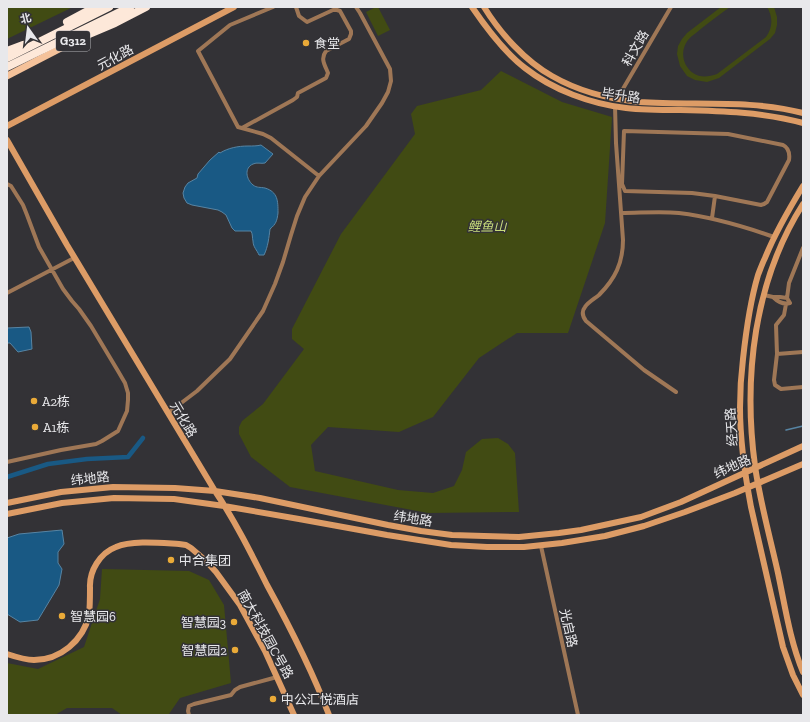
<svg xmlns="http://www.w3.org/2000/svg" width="810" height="722" font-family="'Zilla Slab','Noto Sans SC',serif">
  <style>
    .green { fill: #414b13 }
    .water { fill: #195984; stroke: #5784a3 }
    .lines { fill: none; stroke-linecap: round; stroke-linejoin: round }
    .stream { stroke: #5784a3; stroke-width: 1.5 }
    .canal { stroke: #195984; stroke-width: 4.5 }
    .street { stroke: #9f7756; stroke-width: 4 }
    .secondary { stroke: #dd9c66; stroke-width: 6 }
    .primary { stroke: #f5c29a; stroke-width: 7 }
    .highway { stroke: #fde8d9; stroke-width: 8 }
    .poi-dot { fill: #eaaa38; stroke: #333236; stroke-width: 1.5 }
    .labels { text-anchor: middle; stroke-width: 3; stroke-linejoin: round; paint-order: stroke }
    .shield { fill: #333236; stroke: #b2b1b5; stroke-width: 1 }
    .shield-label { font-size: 12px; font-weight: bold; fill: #e8e8eb }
    .poi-label { font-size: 13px; fill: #e8e8eb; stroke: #333236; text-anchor: start }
    .street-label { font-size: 13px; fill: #e8e8eb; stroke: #333236 }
    .park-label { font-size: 13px; font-style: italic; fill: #c8dc7b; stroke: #333236 }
  </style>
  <rect width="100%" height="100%" fill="#333236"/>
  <path class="green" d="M7,7H73L7,39Z
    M376,7H378L390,30L378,36L366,12Z
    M721,7H730C720,14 711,21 702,28C698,32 692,35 688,40C680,50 682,65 693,73C700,78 709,77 717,74L766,37C773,27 773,17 767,7H774L777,17V25L775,33L770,39L719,78L707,82L695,80L687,76L680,66L677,54L678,46L682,39L687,33Z
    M501,71L562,102L612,117L605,223L568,333H517L479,358L433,417L399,432L328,427L311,445L315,471L398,490L433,493L454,486L462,470L466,452L482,439L498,438L508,444L515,453L519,512L428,513L290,487L251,457L239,434V427L242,421L263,404L304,349L292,339V329L341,234L415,134L411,114L417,106L481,90Z
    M102,569L189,571L209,580L224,605L231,683L180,698L169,714L165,715H122L112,708H67L55,715H7V663L38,669L84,647L100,599Z"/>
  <path class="water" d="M261,145L273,154L265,163C261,164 257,162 253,164C244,168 246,179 253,185C257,188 260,187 265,188C278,192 278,201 278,213C277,221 276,224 270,229C269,237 268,247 264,255H259C257,250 253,247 253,241C252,237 253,235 251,231H235L232,228L226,215L222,212L218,210L192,205L187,203L184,198L183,193L185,187L188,183L197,178L198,174L210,160L219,152L220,153C228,148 238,146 248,146C253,146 257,146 261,145Z
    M29,327L31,332L32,349L18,352L10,343H7V328Z
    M62,530L64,544L58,552V563L62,569L59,585L38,620L20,622L7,614V538L19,534Z"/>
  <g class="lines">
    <path class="stream" d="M786,430L803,426"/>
    <path class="canal" d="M7,477L48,464L87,459L128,457L143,438"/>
    <path class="street" d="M273,7L230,25L198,51L238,127L263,134L271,138L319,176
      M617,99L671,7
      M615,106L616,143L623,240C623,263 615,279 599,295C594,299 588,302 585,307C581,312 583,317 586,321L644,370L676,392
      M242,128L293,100L297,97L298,93L326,78L328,73C325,65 320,59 326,51L349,39L351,34V31L340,11L337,10H333L307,22L299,16L296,7
      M7,184L11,186L23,205L27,215L39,247L63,289L72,301L79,309L91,326L118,371L125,383L128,393V400L127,411L118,431L102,441L96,444L61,450L7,462
      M621,213C640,213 660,211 679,213C712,217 743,226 774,237
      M712,218L715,196L761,205L764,204L767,202L789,160C790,153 789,148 783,145L728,134L624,131L622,184L625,191L692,193L715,196
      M7,293L74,258
      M764,295L773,297H780L787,298L790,303C783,305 778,302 773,297
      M787,298L789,283L803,248
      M786,304L784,315L776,325L777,354L774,380L775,385L781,389L803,387
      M777,354L803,352
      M168,413L197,391L230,359L263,311L275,284L283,262L291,235L297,216L305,197L319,176L366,126L382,103L388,92L391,81L390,69L360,13L356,7
      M541,546L578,715
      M189,715L188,711L189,706L194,704L231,695L235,690L240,687L277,677"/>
    <path class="secondary" d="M472,7C487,29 504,52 525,68C553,90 591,104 626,108C643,110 662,110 680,110C721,111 763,112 803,123
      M484,7C500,33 525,61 552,76C578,91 609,99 639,102C694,106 749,99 803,113
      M7,126L234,7
      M7,140L67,245L215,491C235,521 251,553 267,585C290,627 312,670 329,715
      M803,186C789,209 775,233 765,258C762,264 760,270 758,275C750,302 746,331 743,359C741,375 740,391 740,408C740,440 745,475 751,507L783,647L793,675L803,695
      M803,204C754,281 743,377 755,466C760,502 770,537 778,573C785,606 790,641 803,672
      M7,503L61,492L113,487L175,488L215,491L260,498L388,525L421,531L452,535L484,536L519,537L559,533L581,530L641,517L681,502L803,446
      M7,514L62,503L114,498L174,499L224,506L299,519L387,535L451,545L487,547H524L562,543L605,536L644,526L685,512L735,493L803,464
      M7,654C16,657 25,660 34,660C60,660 83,641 89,615C90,606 90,597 90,588C89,571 100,553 116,547C132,540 161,543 179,544L186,545L191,548L206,561L216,572L240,605L265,651L294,715"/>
    <path class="primary" d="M7,76L94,31"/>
    <path class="highway" d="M67,22L95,7
      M89,34L115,23L146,7
      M7,51L23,45
      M7,58L109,7
      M7,67L130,7"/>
  </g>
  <g class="poi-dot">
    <circle cx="306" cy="43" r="4"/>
    <circle cx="34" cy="401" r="4"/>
    <circle cx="35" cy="427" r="4"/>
    <circle cx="171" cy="560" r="4"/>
    <circle cx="62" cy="616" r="4"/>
    <circle cx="234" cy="622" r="4"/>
    <circle cx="235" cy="650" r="4"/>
    <circle cx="273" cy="699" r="4"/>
  </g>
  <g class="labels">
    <rect class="shield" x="56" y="31" width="34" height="20" rx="3"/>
    <g class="shield-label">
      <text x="73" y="45">G312</text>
    </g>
    <g class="poi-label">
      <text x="314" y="48">食堂</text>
      <text x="42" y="406">A2栋</text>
      <text x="43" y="432">A1栋</text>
      <text x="179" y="565">中合集团</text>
      <text x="70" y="621">智慧园6</text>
      <text x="226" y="627" text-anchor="end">智慧园3</text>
      <text x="227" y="655" text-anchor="end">智慧园2</text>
      <text x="281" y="704">中公汇悦酒店</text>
    </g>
    <g class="street-label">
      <text transform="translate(635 48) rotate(-60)" y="5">科文路</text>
      <text transform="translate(115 57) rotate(-28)" y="5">元化路</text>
      <text transform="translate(621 95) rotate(8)" y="5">毕升路</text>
      <text transform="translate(184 419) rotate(59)" y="5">元化路</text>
      <text transform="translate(731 427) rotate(-94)" y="5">经天路</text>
      <text transform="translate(732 466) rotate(-24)" y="5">纬地路</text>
      <text transform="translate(90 478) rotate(-6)" y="5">纬地路</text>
      <text transform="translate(413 518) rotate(9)" y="5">纬地路</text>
      <text transform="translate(569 628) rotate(77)" y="5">光启路</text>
      <text transform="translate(266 634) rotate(61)" y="5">南大科技园C号路</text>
    </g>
    <g class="park-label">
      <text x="487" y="231">鲤鱼山</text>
    </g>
  </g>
  <rect width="810" height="722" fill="none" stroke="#e8e8eb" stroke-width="16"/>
  <g transform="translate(28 28) rotate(346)" stroke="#333236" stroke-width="3" paint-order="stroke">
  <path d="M0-3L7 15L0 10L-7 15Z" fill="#e8e8eb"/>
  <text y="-6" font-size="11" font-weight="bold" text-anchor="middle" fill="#e8e8eb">北</text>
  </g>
</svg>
